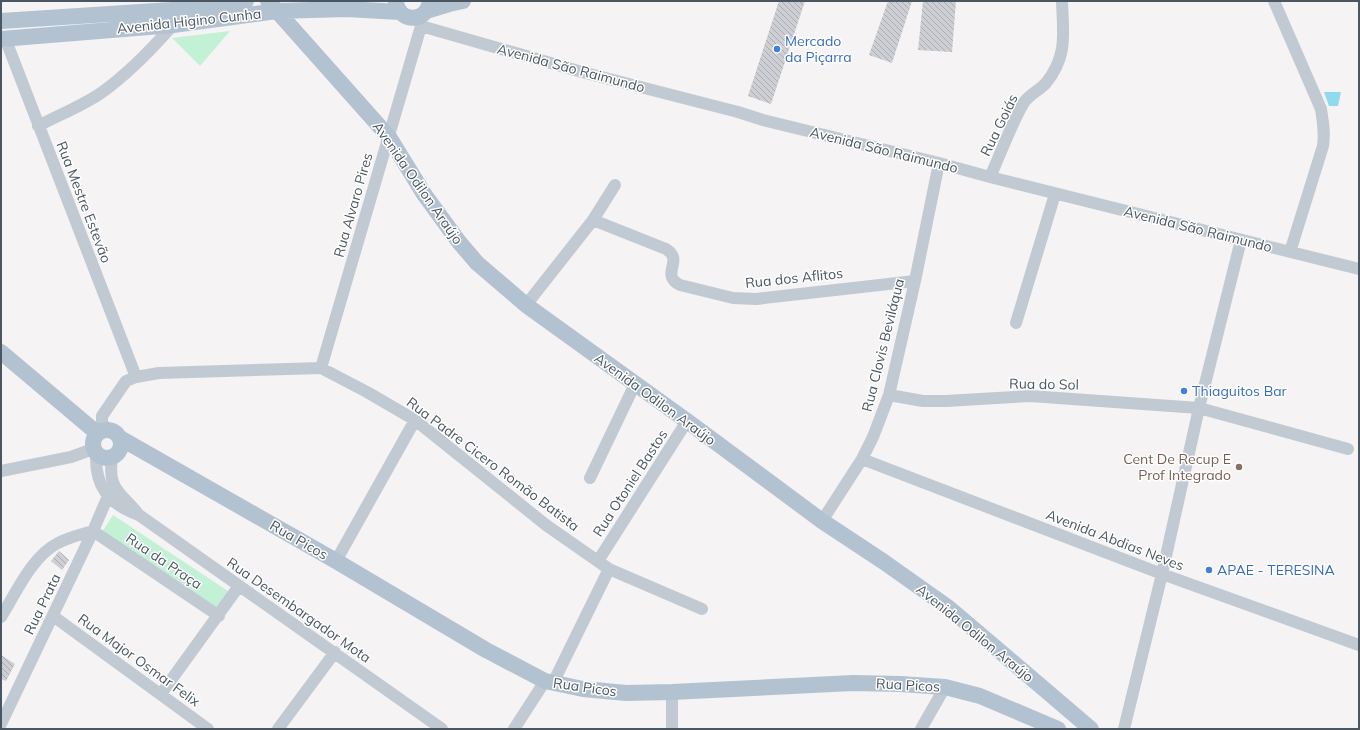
<svg xmlns="http://www.w3.org/2000/svg" width="1360" height="730" font-family="Mulish,sans-serif">
  <style>
    .green { fill: #c3f1d5 }
    .water { fill: #90daee }
    .building { fill: url(#building-back-hatch) }
    .lines { fill: none; stroke-linecap: round; stroke-linejoin: round }
    .minor { stroke: #c1cad2; stroke-width: 12 }
    .major { stroke: #b3c2d1; stroke-width: 16 }
    .shop-dot { fill: #3f7fe0; stroke: #fff; stroke-width: 1.5 }
    .education-dot { fill: #8d6e63; stroke: #fff; stroke-width: 1.5 }
    .labels { text-anchor: middle; stroke-width: 3; stroke-linejoin: round; paint-order: stroke }
    .street-label { font-size: 14px; fill: #4a5661; stroke: #fff }
    .shop-label { font-size: 14px; fill: #366cbe; stroke: #fff; text-anchor: start }
    .education-label { font-size: 14px; fill: #785e54; stroke: #fff; text-anchor: end }
  </style>
  <defs>
    <pattern id="building-back-hatch" width="6" height="6" patternUnits="userSpaceOnUse"><rect width="6" height="6" fill="#cdcfd5"/><path d="M-1 5l2 2M0 0l6 6M5-1l2 2" fill="none" stroke="#a8abb0"/></pattern>
  </defs>
  <rect width="100%" height="100%" fill="#f5f3f3"/>
  <path class="green" d="M230,31L200,66L172,38Z
    M113,515L231,593L219,610L102,532Z"/>
  <path class="water" d="M1324,92H1341L1338,106H1329Z"/>
  <path class="building" d="M779,1H805L771,104L748,96Z
    M888,1H912L892,63L869,55Z
    M923,1H956L952,52L918,50Z
    M59,551L69,560L62,570L51,561Z
    M1,655L15,664L6,681L1,679Z"/>
  <g class="lines">
    <path class="minor" d="M1274,1L1321,109C1323,122 1325,133 1323,146L1290,252
      M421,26L582,72L738,112L763,120L939,163L990,177L1359,269
      M5,38L136,377
      M38,126C59,115 82,106 101,93C128,74 151,50 173,25
      M990,177C1001,153 1010,127 1023,104C1028,95 1039,91 1046,83C1068,56 1063,33 1062,1
      M593,220L666,249C685,261 659,274 680,285L733,298L756,299L915,281
      M526,305L593,220L615,185
      M1016,323L1055,194
      M321,368L421,26
      M889,395L923,401H946L1030,396L1199,408L1348,449
      M105,429L102,421V416L126,381L136,377L159,373L321,368L367,392L415,420L546,525L609,569L702,609
      M96,454C95,486 108,504 139,515L442,729
      M112,457C111,465 110,474 113,482C117,495 131,503 138,514
      M862,459L1162,574L1359,645
      M1,471L71,457L93,449
      M590,478L635,384
      M822,521L862,459L873,437L889,395L915,281L939,163
      M93,531L219,616
      M336,561L415,420
      M598,561L687,421
      M53,616L208,729
      M1,617C16,593 32,556 58,543C69,537 82,534 93,531
      M553,683L609,569
      M672,692V729
      M161,694L239,586
      M1,724L93,531L108,496
      M278,729L335,652
      M514,729L545,681
      M921,729L945,687
      M1124,729L1162,574L1199,408L1241,240"/>
    <path class="major" d="M268,1L389,137L424,194L459,242L477,263L526,305L687,421L822,521L884,562L949,608L1091,729
      M396,3C401,24 427,22 430,1
      M426,11L449,4L463,1
      M1,21L171,10L246,1
      M1,39L173,25L277,11L346,9L400,12
      M1,352L97,433
      M93 444a14 14 0 1 1 28 0a14 14 0 1 1-28 0Z
      M120,438L336,561L486,650L545,681L583,689L626,693L672,692L853,683L900,684L945,687L980,696L1058,729"/>
  </g>
  <g class="shop-dot">
    <circle cx="777" cy="49" r="4"/>
    <circle cx="1184" cy="391" r="4"/>
    <circle cx="1209" cy="570" r="4"/>
  </g>
  <circle class="education-dot" cx="1239" cy="467" r="4"/>
  <g class="labels">
    <g class="street-label">
      <text transform="translate(189 21) rotate(-6)" y="5">Avenida Higino Cunha</text>
      <text transform="translate(571 68) rotate(15)" y="5">Avenida São Raimundo</text>
      <text transform="translate(999 125) rotate(-64)" y="5">Rua Goiás</text>
      <text transform="translate(884 150) rotate(14)" y="5">Avenida São Raimundo</text>
      <text transform="translate(418 183) rotate(55)" y="5">Avenida Odilon Araújo</text>
      <text transform="translate(84 202) rotate(69)" y="5">Rua Mestre Estevão</text>
      <text transform="translate(353 205) rotate(-74)" y="5">Rua Alvaro Pires</text>
      <text transform="translate(1198 229) rotate(14)" y="5">Avenida São Raimundo</text>
      <text transform="translate(794 278) rotate(-6)" y="5">Rua dos Aflitos</text>
      <text transform="translate(883 345) rotate(-76)" y="5">Rua Clovis Beviláqua</text>
      <text transform="translate(1044 384) rotate(1)" y="5">Rua do Sol</text>
      <text transform="translate(655 399) rotate(36)" y="5">Avenida Odilon Araújo</text>
      <text transform="translate(493 464) rotate(37)" y="5">Rua Padre Cicero Romão Batista</text>
      <text transform="translate(630 483) rotate(-57)" y="5">Rua Otoniel Bastos</text>
      <text transform="translate(299 540) rotate(30)" y="5">Rua Picos</text>
      <text transform="translate(1115 540) rotate(21)" y="5">Avenida Abdias Neves</text>
      <text transform="translate(164 561) rotate(34)" y="5">Rua da Praça</text>
      <text transform="translate(42 604) rotate(-64)" y="5">Rua Prata</text>
      <text transform="translate(299 610) rotate(35)" y="5">Rua Desembargador Mota</text>
      <text transform="translate(975 633) rotate(39)" y="5">Avenida Odilon Araújo</text>
      <text transform="translate(139 660) rotate(36)" y="5">Rua Major Osmar Felix</text>
      <text transform="translate(908 685) rotate(3)" y="5">Rua Picos</text>
      <text transform="translate(585 687) rotate(8)" y="5">Rua Picos</text>
    </g>
    <g class="shop-label">
      <text x="785" y="46">Mercado<tspan x="785" dy="16">da Piçarra</tspan></text>
      <text x="1192" y="396">Thiaguitos Bar</text>
      <text x="1217" y="575">APAE - TERESINA</text>
    </g>
    <g class="education-label">
      <text x="1231" y="464">Cent De Recup E<tspan x="1231" dy="16">Prof Integrado</tspan></text>
    </g>
  </g>
  <rect width="1360" height="730" fill="none" stroke="#4a5661" stroke-width="4"/>
</svg>
